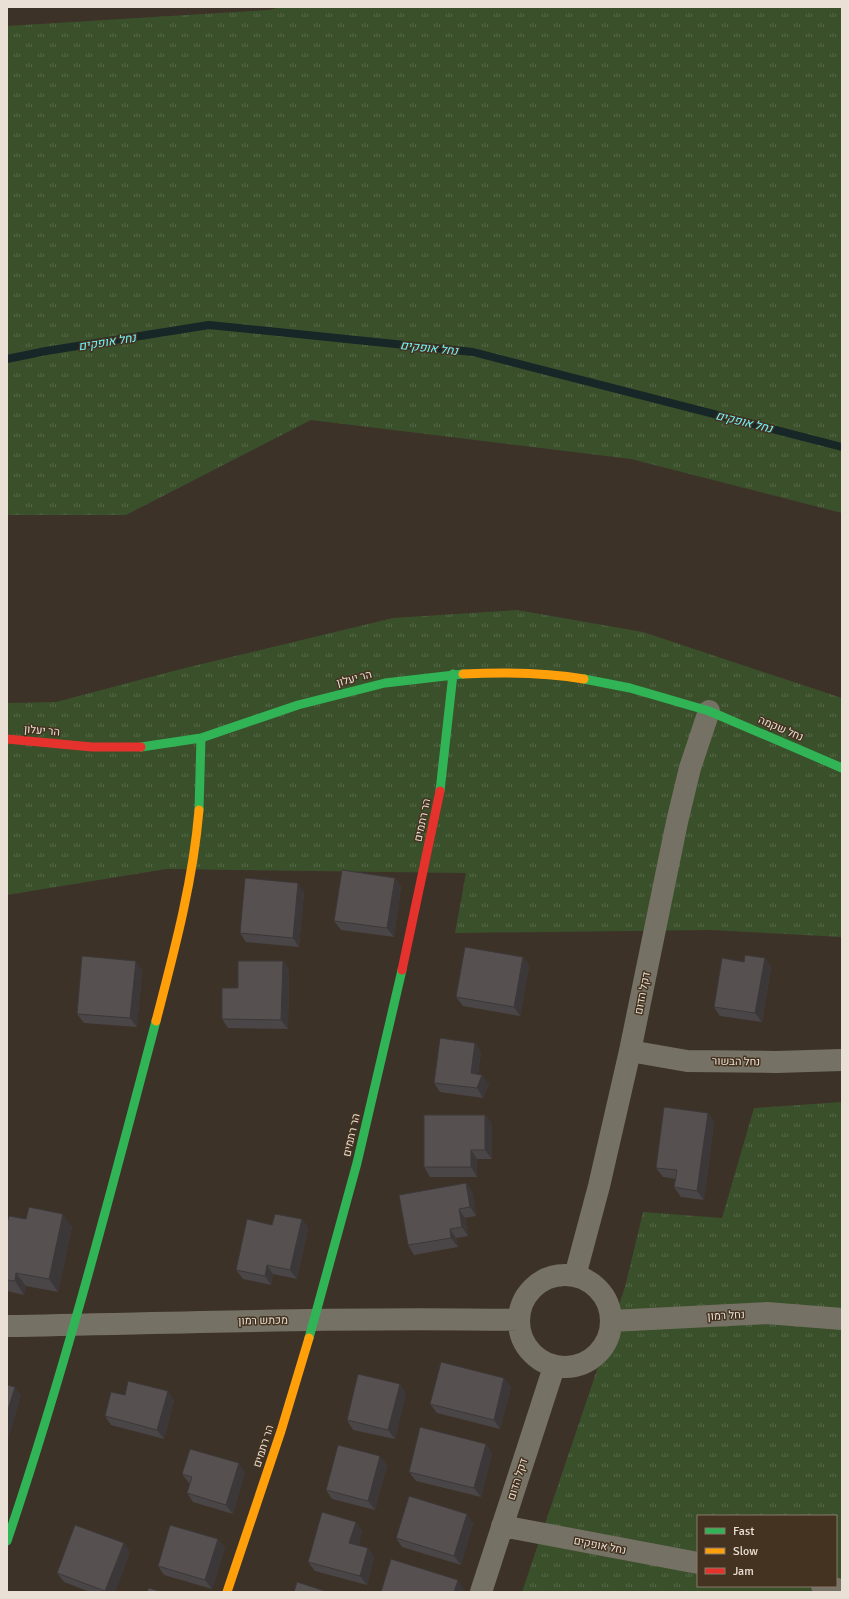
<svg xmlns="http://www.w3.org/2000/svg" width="849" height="1599" font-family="Signika,Heebo,sans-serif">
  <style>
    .grass { fill: url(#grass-tufts); fill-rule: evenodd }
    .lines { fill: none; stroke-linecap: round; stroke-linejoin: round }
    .stream { stroke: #172626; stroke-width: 8 }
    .street { stroke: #767165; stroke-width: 22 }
    .fast { stroke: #30b455; stroke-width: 9 }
    .slow { stroke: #ff9f0a; stroke-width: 9 }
    .jam { stroke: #e5322d; stroke-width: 9 }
    .wall { fill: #4a4546 }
    .shaded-wall { fill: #3c3839 }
    .building { fill: #565051; stroke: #3c3839 }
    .labels { text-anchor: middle; stroke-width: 3; stroke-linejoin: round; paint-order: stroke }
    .street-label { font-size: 11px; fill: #ebe0d5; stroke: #443320 }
    .water-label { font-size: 12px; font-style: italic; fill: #70f6fe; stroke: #443320 }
  </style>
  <defs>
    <pattern id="grass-tufts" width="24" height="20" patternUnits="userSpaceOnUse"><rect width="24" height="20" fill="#3a502b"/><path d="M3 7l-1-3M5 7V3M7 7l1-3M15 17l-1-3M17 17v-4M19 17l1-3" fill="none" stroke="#576949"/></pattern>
  </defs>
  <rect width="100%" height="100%" fill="#3c3228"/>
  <path class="grass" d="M282,7H842V513L631,459L311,420L126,515H7V26L268,10Z
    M517,610L643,632L842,698V937L710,930L455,933L466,873L166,869L7,895V703L56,702L181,669L393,618Z
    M842,1102V1592H522L625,1287L643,1212L722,1218L754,1108ZM698,1516H836V1586H698Z"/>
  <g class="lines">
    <path class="stream" d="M7,359L46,351L209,325L473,352L842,447"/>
    <path class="street" d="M630,1051L687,1061L776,1062L842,1060
      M519 1321a46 46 0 1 1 92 0a46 46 0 1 1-92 0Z
      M575,1276L599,1186L630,1051L677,822L690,768L709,711
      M611,1321L767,1313L842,1319
      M7,1326C177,1323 348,1317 518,1320
      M502,1526L698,1563
      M822,1586L842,1590
      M481,1592L554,1367"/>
    <path class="fast" d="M584,679L630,688L709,711L842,768
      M141,747L201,738L298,705L385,683L463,674
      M440,791L453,674
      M199,810L201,738
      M309,1338L357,1163L402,970
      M7,1541C65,1370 110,1195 156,1021"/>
    <path class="slow" d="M463,674C503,672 544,672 584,679
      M156,1021C174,952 193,882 199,810
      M227,1592L281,1431L309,1338"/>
    <path class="jam" d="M7,739L92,747H141
      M402,970L440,791"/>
  </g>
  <path class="wall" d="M395,878L401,887L394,937L341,930L334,921Z
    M304,892L299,947L246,942L240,933Z
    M523,957L529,966L520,1016L463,1006L456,997Z
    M765,958L771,967L762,1022L720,1016L714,1007L744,962Z
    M283,961L289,970L288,1029L228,1028L222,1019Z
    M142,970L137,1027L84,1023L77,1014Z
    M475,1043L481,1052L478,1074L489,1084L483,1098L440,1092L434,1083Z
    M708,1113L714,1122L704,1200L681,1197L674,1187L676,1179L663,1177L656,1168Z
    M485,1115L492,1124V1159H477V1177H430L424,1167Z
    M466,1183L472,1192L476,1216L465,1218L468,1236L456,1238L458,1247L414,1255L408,1245Z
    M26,1219L72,1227L58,1292L26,1286L24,1295L7,1291V1223Z
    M302,1219L308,1228L297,1279L273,1274L271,1285L243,1279L236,1270L272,1225Z
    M511,1387L500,1429L437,1413L430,1404Z
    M406,1393L395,1439L353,1430L347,1420Z
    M125,1395L174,1400L164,1439L111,1425L105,1416Z
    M486,1444L492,1453L481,1497L416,1481L409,1472Z
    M387,1465L375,1510L332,1499L326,1490Z
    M245,1472L233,1514L193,1502L187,1493L190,1484L189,1483L182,1474Z
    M473,1523L461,1565L402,1547L396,1538Z
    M362,1531L358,1546L368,1548L374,1557L367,1585L315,1571L308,1562Z
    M218,1539L225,1548L212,1589L164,1575L158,1566Z
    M130,1552L115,1592H90L64,1582L57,1573Z"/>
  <path class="shaded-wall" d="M395,878L401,887L394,937L387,928Z
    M298,883L304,892L299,947L293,938Z
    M523,957L529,966L520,1016L514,1007Z
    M765,958L771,967L762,1022L755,1013Z
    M136,961L142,970L137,1027L130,1018Z
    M283,961L289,970L288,1029L281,1020Z
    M475,1043L481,1052L477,1082L471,1073Z
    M482,1075L489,1084L483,1098L477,1088Z
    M708,1113L714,1122L704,1200L697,1191Z
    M485,1115L492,1124V1159L485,1150Z
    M471,1150L477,1159V1177L471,1167Z
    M466,1183L472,1192L476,1216L470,1207Z
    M459,1209L465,1218L468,1236L462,1227Z
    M63,1214L72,1227L58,1292L49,1279Z
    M302,1219L308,1228L297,1279L290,1270Z
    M450,1229L456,1238L458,1247L451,1238Z
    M267,1265L273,1274L271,1285L265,1276Z
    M16,1273L26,1286L24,1295L15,1281Z
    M504,1378L511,1387L500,1429L494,1420Z
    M400,1384L406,1393L395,1439L388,1430Z
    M15,1387L21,1396L7,1444V1413Z
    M168,1391L174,1400L164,1439L157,1430Z
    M486,1444L492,1453L481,1497L474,1488Z
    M380,1456L387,1465L375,1510L368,1501Z
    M239,1463L245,1472L233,1514L226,1505Z
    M467,1514L473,1523L461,1565L454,1556Z
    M356,1522L362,1531L356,1552L349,1543Z
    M218,1539L225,1548L212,1589L205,1580Z
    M124,1543L130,1552L115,1592H106L105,1591Z
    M368,1548L374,1557L367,1585L360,1576Z
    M458,1580L464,1589L463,1592H454Z"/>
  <path class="building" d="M342,870L395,878L387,928L334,921Z
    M245,878L298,883L293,938L240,933Z
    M465,947L523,957L514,1007L456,997Z
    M745,955L765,958L755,1013L714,1007L722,958L744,962Z
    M82,956L136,961L130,1018L77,1014Z
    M238,961H283L281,1020L222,1019V988H238Z
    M440,1038L475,1043L471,1073L482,1075L477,1088L434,1083Z
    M664,1107L708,1113L697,1191L674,1187L677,1170L656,1168Z
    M424,1115H485V1150H471V1167H424Z
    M466,1183L470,1207L459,1209L462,1227L450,1229L451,1238L408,1245L399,1195Z
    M29,1207L63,1214L49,1279L16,1273L15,1281L7,1280V1223L9,1216L26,1219Z
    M275,1214L302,1219L290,1270L267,1265L265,1276L236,1270L247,1219L272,1225Z
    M441,1362L504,1378L494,1420L430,1404Z
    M358,1374L400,1384L388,1430L347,1420Z
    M128,1381L168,1391L157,1430L105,1416L111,1392L125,1395Z
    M7,1385L15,1387L7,1413Z
    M420,1427L486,1444L474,1488L409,1472Z
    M338,1445L380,1456L368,1501L326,1490Z
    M190,1449L239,1463L226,1505L187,1493L192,1477L182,1474Z
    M409,1496L467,1514L454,1556L396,1538Z
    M322,1512L356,1522L349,1543L368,1548L360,1576L308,1562Z
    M75,1525L124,1543L105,1591L57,1573Z
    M170,1525L218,1539L205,1580L158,1566Z
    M391,1559L458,1580L454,1592H381Z
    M297,1582L328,1592H294Z
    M149,1588L162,1592H147Z"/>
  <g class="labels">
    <g class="street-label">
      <text transform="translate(354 678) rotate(-15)" y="4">הר יעלון</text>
      <text transform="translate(781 728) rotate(23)" y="4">נחל שקמה</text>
      <text transform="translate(42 730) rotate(5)" y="4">הר יעלון</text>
      <text transform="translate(422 820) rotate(-78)" y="4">הר רתמים</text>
      <text transform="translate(642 993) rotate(-79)" y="4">דקל הדום</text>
      <text transform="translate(736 1061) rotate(1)" y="4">נחל הבשור</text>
      <text transform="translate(351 1135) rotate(-77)" y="4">הר רתמים</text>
      <text transform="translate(726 1315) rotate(-3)" y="4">נחל רמון</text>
      <text transform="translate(263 1320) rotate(-1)" y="4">מכתש רמון</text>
      <text transform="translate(263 1446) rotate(-72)" y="4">הר רתמים</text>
      <text transform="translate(517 1479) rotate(-72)" y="4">דקל הדום</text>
      <text transform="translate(600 1545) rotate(11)" y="4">נחל אופקים</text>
    </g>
    <g class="water-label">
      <text transform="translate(107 342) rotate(-9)" y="4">נחל אופקים</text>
      <text transform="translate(429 348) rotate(6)" y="4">נחל אופקים</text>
      <text transform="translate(744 422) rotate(14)" y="4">נחל אופקים</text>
    </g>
  </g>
  <rect width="849" height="1599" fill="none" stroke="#ebe0d5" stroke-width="16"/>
  <rect x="697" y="1515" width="140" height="72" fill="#443320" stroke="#877868"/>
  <rect x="705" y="1528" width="20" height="6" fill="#30b455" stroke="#877868"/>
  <text x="733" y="1535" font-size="12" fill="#ebe0d5">Fast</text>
  <rect x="705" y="1548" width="20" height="6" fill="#ff9f0a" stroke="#877868"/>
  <text x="733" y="1555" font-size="12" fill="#ebe0d5">Slow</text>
  <rect x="705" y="1568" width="20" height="6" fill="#e5322d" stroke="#877868"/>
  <text x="733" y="1575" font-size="12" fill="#ebe0d5">Jam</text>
</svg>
